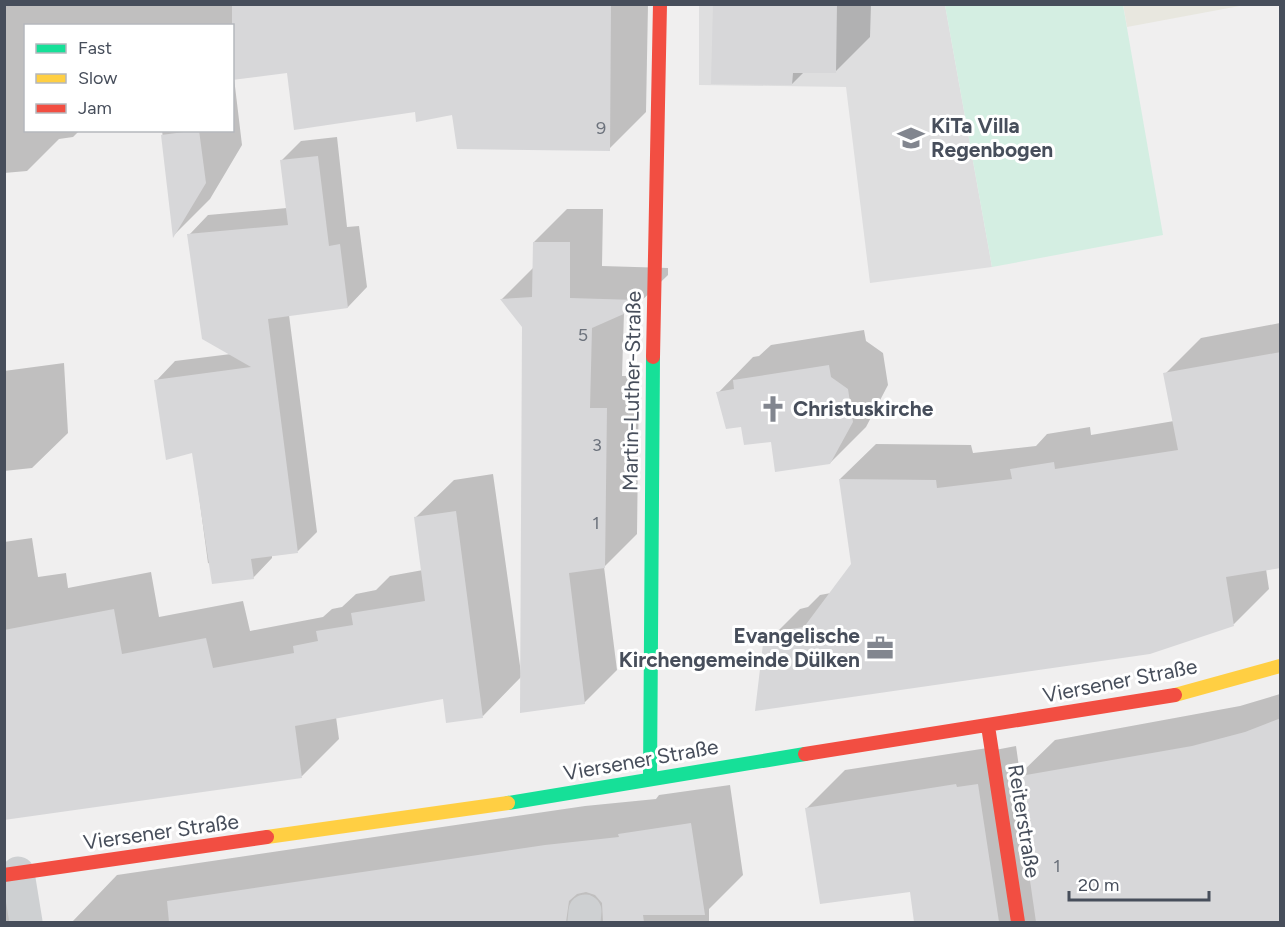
<svg xmlns="http://www.w3.org/2000/svg" width="1285" height="927" font-family="Figtree,sans-serif">
  <style>
    .commercial { fill: #e8e7df }
    .education { fill: #dededf }
    .green { fill: #d4eee2 }
    .shadow { fill: #0003 }
    .building { fill: #d7d7d9 }
    .lines { fill: none; stroke-linecap: round; stroke-linejoin: round }
    .street { stroke: #ced0d2; stroke-width: 33 }
    .fast { stroke: #16e098; stroke-width: 14 }
    .slow { stroke: #ffcf43; stroke-width: 14 }
    .jam { stroke: #f24e42; stroke-width: 14 }
    .labels { text-anchor: middle; stroke-width: 6; stroke-linejoin: round; paint-order: stroke }
    .number-label { font-size: 18px; fill: #6c727c }
    .poi-label { font-size: 21px; font-weight: bold; fill: #474e5b; stroke: #fff; text-anchor: start }
    .street-label { font-size: 21px; fill: #474e5b; stroke: #fff }
  </style>
  <rect width="100%" height="100%" fill="#f0efef"/>
  <path class="commercial" d="M1123,4H1245V5L1127,27Z"/>
  <path class="education" d="M699,5H945L992,267L870,283L846,87L699,85Z"/>
  <path class="green" d="M945,5H1123L1163,235L992,267Z"/>
  <path class="shadow" d="M4,4H648L646,112L609,149L453,114L416,110L288,71L234,78L242,145L210,199L174,235L162,130H232V26H26V130H80L73,137L59,139L27,171L4,173Z
    M724,4H871L870,37L835,72H804L792,84Z
    M337,137L347,227L359,226L367,287L348,307L289,315L317,532L298,551L272,555V558L253,578L208,563L193,451L156,381L175,361L231,354L189,235L208,215L287,208L282,160L301,141Z
    M567,209H603L602,266L668,268V275L634,308L624,313L622,376H639L637,534L604,567L617,670L584,703L521,677L483,716L444,698L336,717L339,739L302,776L4,818V542L32,538L38,577L66,573L68,588L151,572L159,617L243,601L250,631L323,617L332,609L342,607L356,594L376,590L390,576L423,570L416,517L454,480L493,474L521,673L524,326L502,299L534,267V242Z
    M1280,323V561L1266,569L1269,589L1234,624L765,644L800,609L808,607L820,595L831,593L852,565L840,479L876,444L971,445L973,453L1036,446L1047,434L1090,427L1091,435L1174,421L1165,374L1201,338Z
    M864,330L866,341L883,353L888,385L866,427L830,463L742,426L718,393L753,357L759,356L771,345Z
    M64,363L68,433L32,468L4,471V371Z
    M1280,694V922H916L911,890L807,808L845,770L994,747L995,750L1016,746L1020,774L1055,740L1240,706Z
    M730,785L743,875L709,909V922H72L117,875L585,806L656,799L659,795Z
    M4,890L15,922H4Z"/>
  <path class="building" d="M232,4H611L610,151L457,149L452,115L416,122L415,112L294,130L287,73L232,80Z
    M713,4H837L836,73H793L792,85L711,84Z
    M199,130L206,183L173,238L161,135Z
    M318,156L329,246L340,244L348,308L268,319L298,553L251,559L254,579L212,584L192,453L166,460L154,380L251,367L202,339L187,234L288,225L280,160Z
    M533,242H570V298L636,300L635,309L592,328L590,408H607L605,568L569,573L585,704L520,713L522,327L500,299L532,297Z
    M1281,352V568L1226,577L1234,626L1150,654L755,711L763,644L785,640L783,630L804,627L851,564L839,479L936,480L937,488L1012,479L1010,469L1054,462L1055,469L1178,450L1163,373Z
    M829,365L831,377L848,389L853,422L830,464L775,472L771,442L744,445L741,427L726,429L716,392L734,389L733,380Z
    M456,511L483,718L446,723L443,699L295,726L302,778L4,820V630L114,609L122,654L206,638L213,668L294,653L293,646L318,641L316,631L353,625L351,613L425,601L414,517Z
    M1281,718V922H1036L1015,777L1192,746L1245,732Z
    M956,784L957,787L978,784L999,922H914L910,892L820,904L805,808Z
    M691,823L705,915H643L644,922H603L602,903L595,895L586,892L577,894L569,901L566,922H169L167,901L545,845L619,837L618,834Z"/>
  <g class="lines">
    <path class="street" d="M18,873L26,922
      M584,922L585,911"/>
    <path class="fast" d="M650,778L653,357
      M508,803L805,754"/>
    <path class="slow" d="M1175,695L1280,666
      M267,837L508,803"/>
    <path class="jam" d="M653,357L660,4
      M988,726L1018,922
      M805,754L1175,695
      M4,875L267,837"/>
  </g>
  <defs>
    <symbol id="school-bare" viewBox="-9 -9 18 18"><path d="M0-5L7-2L0 1L-7-2ZM-4 1L0 2.5L4 1V4Q0 6-4 4Z" fill="#82868f" stroke="#fff" stroke-width="2.5" paint-order="stroke"/></symbol>
    <symbol id="church-bare" viewBox="-9 -9 18 18"><path d="M-1.2-6h2.4v3.5h3.3v2.4h-3.3V6h-2.4V-.1h-3.3v-2.4h3.3Z" fill="#82868f" stroke="#fff" stroke-width="2.5" paint-order="stroke"/></symbol>
    <symbol id="office-bare" viewBox="-9 -9 18 18"><path d="M-6-3h4V-5.5h4V-3h4V5H-6ZM-1-4.5V-3h2v-1.5ZM-6 0V1H6V0Z" fill="#82868f" stroke="#fff" stroke-width="2.5" paint-order="stroke"/></symbol>
  </defs>
  <g fill-rule="evenodd">
    <use href="#school-bare" x="892" y="119" width="38" height="38"/>
    <use href="#church-bare" x="754" y="390" width="38" height="38"/>
    <use href="#office-bare" x="861" y="629" width="38" height="38"/>
  </g>
  <g class="labels">
    <g class="number-label">
      <text x="601" y="134">9</text>
      <text x="583" y="341">5</text>
      <text x="597" y="451">3</text>
      <text x="596" y="529">1</text>
      <text x="1057" y="872">1</text>
    </g>
    <g class="poi-label">
      <text x="931" y="133">KiTa Villa<tspan x="931" dy="24">Regenbogen</tspan></text>
      <text x="793" y="416">Christuskirche</text>
      <text x="860" y="643" text-anchor="end">Evangelische<tspan x="860" dy="24">Kirchengemeinde Dülken</tspan></text>
    </g>
    <g class="street-label">
      <text transform="translate(632 391) rotate(-89)" y="7">Martin-Luther-Straße</text>
      <text transform="translate(1120 681) rotate(-11)" y="7">Viersener Straße</text>
      <text transform="translate(641 760) rotate(-10)" y="7">Viersener Straße</text>
      <text transform="translate(1024 821) rotate(81)" y="7">Reiterstraße</text>
      <text transform="translate(161 832) rotate(-8)" y="7">Viersener Straße</text>
    </g>
  </g>
  <rect width="1285" height="927" fill="none" stroke="#474e5b" stroke-width="12"/>
  <rect x="24" y="24" width="210" height="108" fill="#ffffff" stroke="#b5b8bd" stroke-width="1.5"/>
  <rect x="36" y="44" width="30" height="9" fill="#16e098" stroke="#b5b8bd" stroke-width="1.5"/>
  <text x="78" y="54" font-size="18" fill="#474e5b">Fast</text>
  <rect x="36" y="74" width="30" height="9" fill="#ffcf43" stroke="#b5b8bd" stroke-width="1.5"/>
  <text x="78" y="84" font-size="18" fill="#474e5b">Slow</text>
  <rect x="36" y="104" width="30" height="9" fill="#f24e42" stroke="#b5b8bd" stroke-width="1.5"/>
  <text x="78" y="114" font-size="18" fill="#474e5b">Jam</text>
  <path d="M1069 891v9h140v-9" fill="none" stroke="#474e5b" stroke-width="3"/>
  <text x="1078" y="891" font-size="18" fill="#474e5b" stroke="#ffffff" stroke-width="4.5" paint-order="stroke">20 m</text>
</svg>
